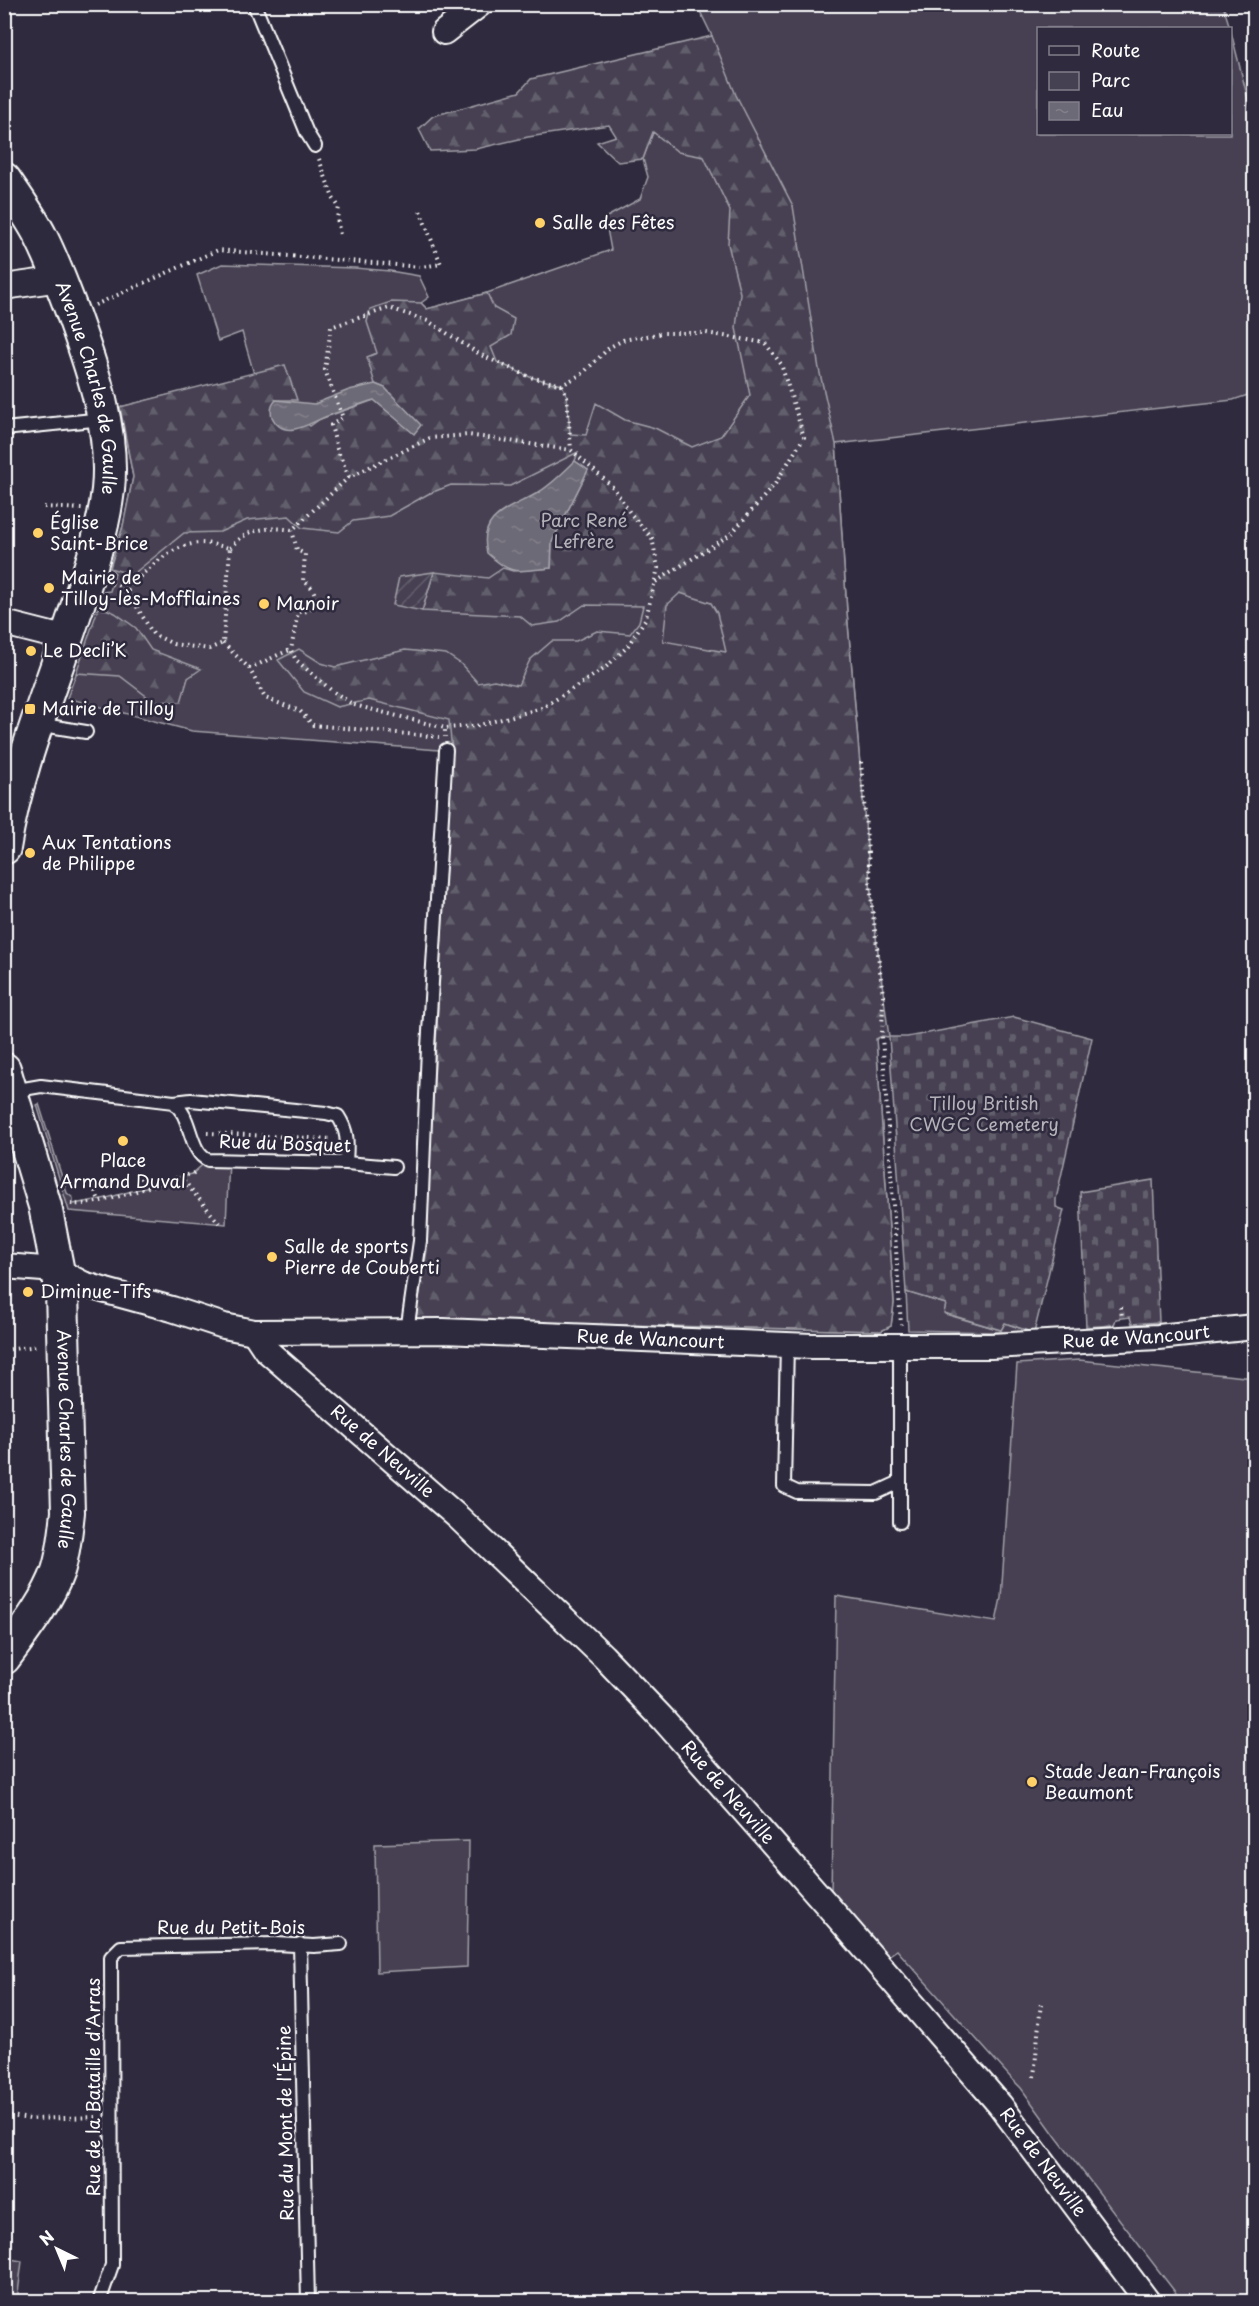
<svg xmlns="http://www.w3.org/2000/svg" width="1259" height="2306" font-family="'Playpen Sans',sans-serif">
  <style>
    .green { fill: #464152; stroke: #a2a0a8; stroke-width: 1.5 }
    .forest { fill: url(#forest-firs); stroke: #a2a0a8; stroke-width: 1.5; fill-rule: evenodd }
    .cemetery { fill: url(#cemetery-stones); stroke: #a2a0a8; stroke-width: 1.5 }
    .garden { fill: url(#garden-furrows); stroke: #a2a0a8; stroke-width: 1.5 }
    .water { fill: url(#water-ripples); stroke: #a7a6ad; stroke-width: 1.5 }
    .lines { fill: none; stroke-linecap: round; stroke-linejoin: round }
    .service-casing { stroke: #fff; stroke-width: 16 }
    .minor-casing { stroke: #fff; stroke-width: 28 }
    .tertiary-casing { stroke: #fff; stroke-width: 36 }
    .path { stroke: #fff; stroke-width: 4; stroke-dasharray: 1.5 4.5; stroke-linecap: butt }
    .service { stroke: #2f2a3d; stroke-width: 12 }
    .minor { stroke: #2f2a3d; stroke-width: 24 }
    .tertiary { stroke: #2f2a3d; stroke-width: 32 }
    .poi-dot { fill: #ffd166; stroke: #2f2a3d; stroke-width: 2 }
    .labels { text-anchor: middle; stroke-width: 5; stroke-linejoin: round; paint-order: stroke }
    .poi-label { font-size: 18px; fill: #fff; stroke: #2f2a3d; text-anchor: start }
    .street-label { font-size: 18px; fill: #fff; stroke: #2f2a3d }
    .park-label { font-size: 18px; fill: #b5b3ba; stroke: #2f2a3d }
  </style>
  <defs>
    <pattern id="forest-firs" width="22" height="20" patternUnits="userSpaceOnUse" patternTransform="scale(1.5)"><rect width="22" height="20" fill="#464152"/><path d="M5 1l3.5 6h-7zM16 11l3.5 6h-7z" fill="#625e6c"/></pattern>
    <pattern id="cemetery-stones" width="16" height="16" patternUnits="userSpaceOnUse" patternTransform="scale(1.5)"><rect width="16" height="16" fill="#464152"/><path d="M2 7V4a2 2 0 0 1 4 0v3zM10 15v-3a2 2 0 0 1 4 0v3z" fill="#625e6c"/></pattern>
    <pattern id="garden-furrows" width="10" height="10" patternUnits="userSpaceOnUse" patternTransform="scale(1.5)"><rect width="10" height="10" fill="#464152"/><path d="M-1 1l2-2M0 10L10 0M9 11l2-2" fill="none" stroke="#625e6c"/></pattern>
    <pattern id="water-ripples" width="26" height="14" patternUnits="userSpaceOnUse" patternTransform="scale(1.5)"><rect width="26" height="14" fill="#6d6a77"/><path d="M2 4q2-2 4 0t4 0M15 11q2-2 4 0t4 0" fill="none" stroke="#83808b"/></pattern>
  </defs>
  <rect width="100%" height="100%" fill="#2f2a3d"/>
  <filter id="ink" filterUnits="userSpaceOnUse"><feTurbulence type="fractalNoise" baseFrequency=".0167" numOctaves="2"/><feDisplacementMap in="SourceGraphic" scale="12" xChannelSelector="R" yChannelSelector="G"/><feConvolveMatrix kernelMatrix="1 2 1 2 8 2 1 2 1" color-interpolation-filters="sRGB"/></filter>
  <g filter="url(#ink)">
    <path class="green" d="M697,5H1223L1230,28H1038V134H1230L1231,32L1254,123V393L1233,400L836,444L847,612L872,906L883,995L882,1036L876,1039L894,1303L891,1326L881,1331L415,1320L427,1250L429,1170L452,751L192,731L67,698L91,634L103,592L110,591L115,573L110,568L123,526L133,477L120,407L254,374L242,332L218,341L197,275L222,264L355,268L390,271L419,276L429,297L421,303L427,309L487,293L611,250L605,218L640,199L648,177L643,159L653,132L712,36Z
      M39,1104L67,1193L73,1198V1204L107,1198L192,1174L208,1160H229L226,1224L69,1211L37,1105Z
      M906,1292L946,1304L945,1314L1001,1330L1005,1323L1034,1333L908,1330Z
      M1079,1360L1254,1378V2301H1182L1057,2138L1021,2088L1011,2078L897,1950L888,1956L831,1894L836,1596L996,1622L1001,1598L1017,1364Z
      M469,1841L467,1967L377,1972L375,1844Z"/>
    <path class="forest" d="M712,36L736,95L793,206L819,369L836,444L847,612L872,906L889,1037L882,1036L876,1039L894,1303L891,1326L881,1331L415,1320L427,1250L429,1170L452,751L449,720L369,700L337,707L304,692L278,660L299,649L321,663L335,667L405,650L446,654L461,664L478,683L494,680L518,685L530,660L552,641H576L597,631L630,634L639,622L643,606L584,605L559,622L532,626L520,616L422,611L434,572L488,578L503,568L513,571L551,568L552,542L588,470L575,461L578,452L510,486L451,485L428,494L389,516L353,521L339,532L302,528L289,516L247,520L220,532L184,533L132,575L110,568L123,526L133,477L120,407L285,365L297,400H276L310,426L320,419L374,400L414,433L385,388L375,384L367,357L377,353L367,322L370,309L391,302L421,303L427,309L487,293L494,308L514,319L511,335L491,347L497,362L530,377L562,385L567,396L570,434L586,435L596,403L625,420L655,428L692,447L721,436L750,395L736,328L740,293L728,244L730,211L704,157L678,152L653,132L643,159L618,162L597,142L616,136L609,125L528,137L476,149L430,151L419,129L433,116L519,92L531,79ZM680,593L711,603L717,613L726,652L663,641L667,605Z
      M99,606L115,613L136,628L151,650L201,669L188,678L181,702L153,701L120,676L76,673Z
      M5,2258L22,2261L17,2301H5Z"/>
    <path class="cemetery" d="M1014,1017L1092,1038L1056,1199V1207L1064,1210L1034,1333L1005,1323L1001,1330L944,1313L946,1304L906,1292L889,1037H907Z
      M1153,1180L1159,1322L1132,1324L1130,1317L1116,1319L1114,1325L1086,1327L1080,1192Z"/>
    <path class="garden" d="M434,572L422,611L393,605L399,577Z"/>
    <path class="water" d="M375,384L385,388L421,425L414,434L374,400C357,405 341,411 325,417C309,423 284,442 272,417C270,410 271,405 276,400L314,404L349,390Z
      M575,461L588,470L552,542L551,568C517,571 513,577 487,553C477,513 514,508 539,492C552,484 564,472 575,461Z"/>
    <g class="lines">
      <defs>
        <path id="service" d="M254,4L307,133L315,146
          M4,429L103,419
          M37,724L86,732
          M12,1091L41,1086L174,1102L191,1100L326,1113L338,1116C349,1133 347,1144 346,1163
          M174,1102C178,1107 183,1112 185,1118C191,1131 194,1155 208,1160L346,1163L394,1167
          M407,1331L420,1241L428,1048L446,750
          M787,1344L784,1486L797,1492L876,1493L900,1482V1347
          M900,1522V1482
          M300,1944L308,2302
          M99,2302L112,2265L111,1957L121,1947L276,1944L314,1946L341,1944"/>
        <g id="minor">
          <path d="M444,32L480,4"/>
          <path d="M4,287L60,279"/>
          <path d="M4,623L67,639"/>
          <path id="s1" d="M4,1266L56,1270L83,1284L106,1291L172,1309L224,1326L254,1332L443,1331L812,1346H991L1158,1337L1254,1327"/>
          <path id="s2" d="M254,1332L266,1350L459,1518L603,1656L663,1719L828,1906L1000,2105L1148,2302"/>
        </g>
        <g id="tertiary">
          <path id="s3" d="M4,179C17,198 31,217 41,237C54,263 64,290 74,317C93,371 114,431 108,490C103,532 89,573 75,613C50,690 17,767 4,848"/>
          <path id="s4" d="M4,1069L45,1206L62,1292L68,1512C66,1531 64,1552 58,1571C47,1602 23,1632 4,1658"/>
        </g>
      </defs>
      <use href="#service" class="service-casing"/>
      <use href="#minor" class="minor-casing"/>
      <use href="#tertiary" class="tertiary-casing"/>
      <path class="path" d="M319,159L333,198L339,207L337,218L340,235
        M95,305L218,250L421,267L441,264L419,208
        M562,385L567,396L571,450
        M349,477L337,449L331,425L343,418L325,370L331,327L389,308L428,321L481,355L530,377L562,385L582,374L610,347L623,340L664,333H706L765,343L781,364L804,437L775,484L731,534L654,583
        M44,507L82,509
        M292,530L297,550L305,554L303,581C313,587 316,592 315,604L308,611L298,612L291,650L296,660L331,690L354,705L445,728V737
        M230,548C246,529 268,526 292,530L349,477L430,438L468,435L571,450L614,488L630,513L652,538L658,568L646,618L627,647L604,669L542,708L476,726L445,728
        M112,583L127,590L153,634L173,644L209,649L223,643L230,548C219,546 204,541 192,544C167,549 144,572 127,590
        M223,643L249,668L265,698L300,711L313,725L439,737
        M249,668C264,663 275,655 291,650
        M861,762L872,906L883,995L882,1036L901,1325
        M207,1133L331,1139
        M180,1176L219,1223
        M140,1178L143,1188
        M95,1191L99,1200
        M71,1204C103,1207 158,1181 192,1174L196,1171
        M1121,1307L1122,1318
        M4,1350L39,1346
        M1034,2077L1041,2002
        M4,2115L30,2119L97,2117"/>
      <use href="#service" class="service"/>
      <use href="#minor" class="minor"/>
      <use href="#tertiary" class="tertiary"/>
    </g>
  </g>
  <g class="poi-dot">
    <circle cx="540" cy="223" r="6"/>
    <circle cx="38" cy="533" r="6"/>
    <circle cx="49" cy="588" r="6"/>
    <circle cx="264" cy="604" r="6"/>
    <circle cx="31" cy="651" r="6"/>
    <rect x="24" y="703" width="12" height="12" rx="3"/>
    <circle cx="30" cy="853" r="6"/>
    <circle cx="123" cy="1141" r="6"/>
    <circle cx="272" cy="1257" r="6"/>
    <circle cx="28" cy="1292" r="6"/>
    <circle cx="1032" cy="1782" r="6"/>
  </g>
  <g class="labels">
    <g class="poi-label">
      <text x="552" y="229">Salle des Fêtes</text>
      <text x="50" y="529">Église<tspan x="50" dy="21">Saint-Brice</tspan></text>
      <text x="61" y="584">Mairie de<tspan x="61" dy="21">Tilloy-lès-Mofflaines</tspan></text>
      <text x="276" y="610">Manoir</text>
      <text x="43" y="657">Le Decli’K</text>
      <text x="42" y="715">Mairie de Tilloy</text>
      <text x="42" y="849">Aux Tentations<tspan x="42" dy="21">de Philippe</tspan></text>
      <text x="123" y="1167" text-anchor="middle">Place<tspan x="123" dy="21">Armand Duval</tspan></text>
      <text x="284" y="1253">Salle de sports<tspan x="284" dy="21">Pierre de Couberti</tspan></text>
      <text x="40" y="1298">Diminue-Tifs</text>
      <text x="1044" y="1778">Stade Jean-François<tspan x="1044" dy="21">Beaumont</tspan></text>
    </g>
    <g class="street-label">
      <text dy="6" stroke="none"><textPath href="#s3" startOffset="228">Avenue Charles de Gaulle</textPath></text>
      <text transform="translate(285 1144) rotate(2)" y="6">Rue du Bosquet</text>
      <text dy="6" stroke="none"><textPath href="#s1" startOffset="1143">Rue de Wancourt</textPath></text>
      <text dy="6" stroke="none"><textPath href="#s1" startOffset="657">Rue de Wancourt</textPath></text>
      <text dy="6" stroke="none"><textPath href="#s4" startOffset="378">Avenue Charles de Gaulle</textPath></text>
      <text dy="6" stroke="none"><textPath href="#s2" startOffset="176">Rue de Neuville</textPath></text>
      <text dy="6" stroke="none"><textPath href="#s2" startOffset="662">Rue de Neuville</textPath></text>
      <text x="231" y="1934">Rue du Petit-Bois</text>
      <text transform="translate(94 2087) rotate(-90)" y="6">Rue de la Bataille d'Arras</text>
      <text transform="translate(286 2123) rotate(-91)" y="6">Rue du Mont de l'Épine</text>
      <text dy="6" stroke="none"><textPath href="#s2" startOffset="1148">Rue de Neuville</textPath></text>
    </g>
    <g class="park-label">
      <text x="584" y="527">Parc René<tspan x="584" dy="21">Lefrère</tspan></text>
      <text x="984" y="1110">Tilloy British<tspan x="984" dy="21">CWGC Cemetery</tspan></text>
    </g>
  </g>
  <rect width="1259" height="2306" fill="none" stroke="#2f2a3d" stroke-width="24"/>
  <rect x="12" y="12" width="1235" height="2282" fill="none" stroke="#fff" stroke-width="2" filter="url(#ink)"/>
  <rect x="1037" y="27" width="195" height="108" fill="#2f2a3d" stroke="#827f8b" stroke-width="1.5"/>
  <rect x="1049" y="46" width="30" height="9" fill="#2f2a3d" stroke="#827f8b" stroke-width="1.5"/>
  <text x="1091" y="57" font-size="18" fill="#ffffff">Route</text>
  <rect x="1049" y="72" width="30" height="18" fill="#464152" stroke="#827f8b" stroke-width="1.5"/>
  <text x="1091" y="87" font-size="18" fill="#ffffff">Parc</text>
  <rect x="1049" y="102" width="30" height="18" fill="url(#water-ripples)" stroke="#827f8b" stroke-width="1.5"/>
  <text x="1091" y="117" font-size="18" fill="#ffffff">Eau</text>
  <g transform="translate(57 2249) rotate(317)" stroke="#2f2a3d" stroke-width="4.5" paint-order="stroke">
  <path d="M0-4.5L10 22L0 15L-10 22Z" fill="#ffffff"/>
  <text y="-9" font-size="16" font-weight="bold" text-anchor="middle" fill="#ffffff">N</text>
  </g>
</svg>
